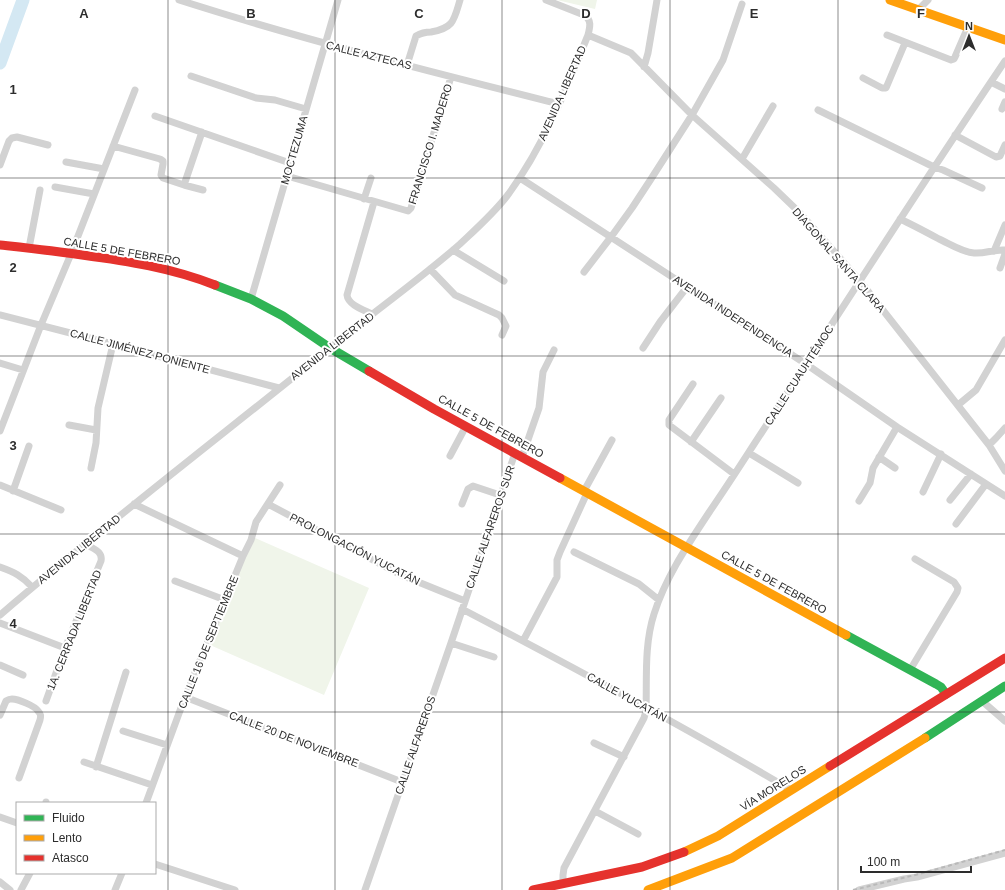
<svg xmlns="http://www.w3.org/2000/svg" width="1005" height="890" font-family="Helvetica,sans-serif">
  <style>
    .green { fill: #f0f5ea }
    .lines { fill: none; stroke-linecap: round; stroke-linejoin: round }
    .river { stroke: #d4e8f3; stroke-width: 13 }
    .street { stroke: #d2d2d2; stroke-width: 7 }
    .fast { stroke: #30b455; stroke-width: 9 }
    .slow { stroke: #ff9f0a; stroke-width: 9 }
    .jam { stroke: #e5322d; stroke-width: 9 }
    .rail { stroke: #b9b9b9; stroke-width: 2; stroke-dasharray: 4 3; stroke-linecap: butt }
    .grid { fill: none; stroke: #2d2d2d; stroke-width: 1; stroke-opacity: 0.55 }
    .labels { text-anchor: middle; stroke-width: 4; stroke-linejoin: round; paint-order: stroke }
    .street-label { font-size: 11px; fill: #2d2d2d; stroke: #fff }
    .grid-label { font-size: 13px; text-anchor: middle; font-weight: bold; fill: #2d2d2d; stroke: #fff; stroke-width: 4; stroke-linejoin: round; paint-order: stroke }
  </style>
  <rect width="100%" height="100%" fill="#fff"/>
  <path class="green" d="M557,0H597L595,9Z
    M253,537L369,588L324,695L210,645Z"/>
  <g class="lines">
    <path class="river" d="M0,63L23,0"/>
    <path class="street" d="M179,0C304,40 432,72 559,104
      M918,10L928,0
      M588,35L631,53L692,115L774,188L800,213L825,241L860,281L989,445L1005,471
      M887,35L951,60L954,59L955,57L968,27
      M407,65L416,36C421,33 426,32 431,32C454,28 454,20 460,0
      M644,67L648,53L657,0
      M191,76L256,98L275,100L306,109
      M863,78L882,88H886L905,43
      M991,82L1005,89
      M1002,109L1005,102
      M818,110L934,167L943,170L982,188
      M155,116L290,163
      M955,135L996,157L1000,156L1005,145
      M113,146L160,159L163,161V164L161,175L163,178L184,185L203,190
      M742,159L773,106
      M66,162L104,169
      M0,165L9,141L12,138L17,137L48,145
      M287,176L408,211L411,208L451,77
      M520,178L806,364L897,427L1005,496
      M184,185L202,132
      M55,187L94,194
      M364,199L371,178
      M900,219C913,225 926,232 939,239C950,244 962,252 974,253C985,254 994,249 1005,250
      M29,248L40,190
      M453,250L504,281
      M994,251L1005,225
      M1000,268L1005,254
      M430,269L455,295L499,315L502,318L506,326L502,335
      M584,272L611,237L632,208L651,179L692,115L723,60L742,4
      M251,299L338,0
      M372,314C364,310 348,305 347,295L374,202
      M0,315L82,336L279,388
      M643,348L660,322L687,287
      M0,363L23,370
      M693,384L669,420V425L734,474
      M958,405L976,390L1005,340
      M69,425L96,430
      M0,431L41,325L71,254L135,90
      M691,442L721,398
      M989,445L996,438L1005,428
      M749,453L798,483
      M450,456L466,426
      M522,457L539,408L543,372L554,350
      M879,457L895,468
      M91,468L96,443L98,408L113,344
      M0,485L61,510
      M13,491L29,446
      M584,491L612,440
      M923,492L941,454
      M950,500L971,474
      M859,501L870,483L873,468L897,427
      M134,504L243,556
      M268,504L401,575L465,601
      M462,504L468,489L473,486L500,495
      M956,524L986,484
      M574,552L639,584L659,600
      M0,567C14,572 22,576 32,587
      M175,581L225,600
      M462,609C573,667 683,726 791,790
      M0,615C114,517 234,426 351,331C387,302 425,275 460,244C476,229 493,214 507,196C543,148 566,90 588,35C590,27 592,20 584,15L546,0
      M0,623L65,648
      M523,641L557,577V560L560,552L587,493
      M451,643L494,657
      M0,665L23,675
      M910,670L957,592L958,588L954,582L915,559
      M185,697L402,782
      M46,701L65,648L101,561C103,551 93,549 86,544
      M982,701L1005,721
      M0,715L6,701C9,699 9,699 12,699C18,699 35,706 38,711C41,714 41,716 40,720L19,778
      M123,731L167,745
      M594,743L624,757
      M84,762L152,785
      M96,767L126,672
      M46,803V802
      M146,803L185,697L243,556L251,540L256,522L280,485
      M595,811L638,834
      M0,817L17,823
      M155,864L235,890
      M0,882L10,890
      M563,884V875L564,868L644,718L646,711C647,679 644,645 654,614C666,576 689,543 710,511C728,485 745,458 762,432C842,308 922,184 1005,61
      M21,890L30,873
      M115,890L122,873
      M365,890L451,643L515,453
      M859,890L904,879L917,877L1005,853"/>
    <path class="fast" d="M215,285L251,299L283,316L330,348L369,371
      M846,635L936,684L941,687L946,694
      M925,738L1005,686"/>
    <path class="slow" d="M890,0L1005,40
      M560,478L846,635
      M684,852L718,836L830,766
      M648,890L732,858L925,738"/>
    <path class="jam" d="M0,245C27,248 55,251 82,255C127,261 172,268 215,285
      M369,371L434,409L560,478
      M830,766L1005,658
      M533,890L642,867L684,852"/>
    <path class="rail" d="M853,890L919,874L1005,850"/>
  </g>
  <path class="grid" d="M168,0V890M335,0V890M502,0V890M670,0V890M838,0V890M0,178H1005M0,356H1005M0,534H1005M0,712H1005"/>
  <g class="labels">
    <g class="street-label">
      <text transform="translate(369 55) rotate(14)" y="4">CALLE AZTECAS</text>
      <text transform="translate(562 93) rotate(-66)" y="4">AVENIDA LIBERTAD</text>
      <text transform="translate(430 144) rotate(-73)" y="4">FRANCISCO I. MADERO</text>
      <text transform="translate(294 150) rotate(-74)" y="4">MOCTEZUMA</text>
      <text transform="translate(122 251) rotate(10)" y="4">CALLE 5 DE FEBRERO</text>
      <text transform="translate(839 260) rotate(49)" y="4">DIAGONAL SANTA CLARA</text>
      <text transform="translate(733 316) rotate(33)" y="4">AVENIDA INDEPENDENCIA</text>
      <text transform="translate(332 346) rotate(-38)" y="4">AVENIDA LIBERTAD</text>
      <text transform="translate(140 351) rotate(15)" y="4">CALLE JIMÉNEZ PONIENTE</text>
      <text transform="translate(799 375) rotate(-57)" y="4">CALLE CUAUHTÉMOC</text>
      <text transform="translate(491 426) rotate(29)" y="4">CALLE 5 DE FEBRERO</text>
      <text transform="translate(490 527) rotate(-71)" y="4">CALLE ALFAREROS SUR</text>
      <text transform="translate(79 549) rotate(-39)" y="4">AVENIDA LIBERTAD</text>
      <text transform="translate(355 549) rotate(27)" y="4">PROLONGACIÓN YUCATÁN</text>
      <text transform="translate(774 582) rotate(29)" y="4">CALLE 5 DE FEBRERO</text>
      <text transform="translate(74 630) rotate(-68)" y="4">1A. CERRADA LIBERTAD</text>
      <text transform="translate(208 642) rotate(-68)" y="4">CALLE 16 DE SEPTIEMBRE</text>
      <text transform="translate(627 697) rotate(29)" y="4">CALLE YUCATÁN</text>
      <text transform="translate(294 739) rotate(21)" y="4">CALLE 20 DE NOVIEMBRE</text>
      <text transform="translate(415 745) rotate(-71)" y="4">CALLE ALFAREROS</text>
      <text transform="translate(773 788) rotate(-32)" y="4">VÍA MORELOS</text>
    </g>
  </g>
  <g class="grid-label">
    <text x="84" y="18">A</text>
    <text x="251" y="18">B</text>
    <text x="419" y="18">C</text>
    <text x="586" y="18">D</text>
    <text x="754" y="18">E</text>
    <text x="921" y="18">F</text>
    <text x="13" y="94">1</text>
    <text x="13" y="272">2</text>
    <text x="13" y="450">3</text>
    <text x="13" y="628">4</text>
  </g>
  <rect x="16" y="802" width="140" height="72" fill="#ffffff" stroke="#ababab"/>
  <rect x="24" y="815" width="20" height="6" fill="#30b455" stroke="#ababab"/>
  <text x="52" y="822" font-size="12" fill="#2d2d2d">Fluido</text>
  <rect x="24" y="835" width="20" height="6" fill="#ff9f0a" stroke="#ababab"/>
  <text x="52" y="842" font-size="12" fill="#2d2d2d">Lento</text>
  <rect x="24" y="855" width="20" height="6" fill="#e5322d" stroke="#ababab"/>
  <text x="52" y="862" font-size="12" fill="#2d2d2d">Atasco</text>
  <g transform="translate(969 36)" stroke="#ffffff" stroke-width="3" paint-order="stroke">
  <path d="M0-3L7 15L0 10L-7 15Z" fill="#2d2d2d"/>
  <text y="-6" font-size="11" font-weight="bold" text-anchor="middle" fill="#2d2d2d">N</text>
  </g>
  <path d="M861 866v6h110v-6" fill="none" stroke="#2d2d2d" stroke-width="2"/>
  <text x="867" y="866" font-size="12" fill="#2d2d2d" stroke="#ffffff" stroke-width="3" paint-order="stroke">100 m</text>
</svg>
